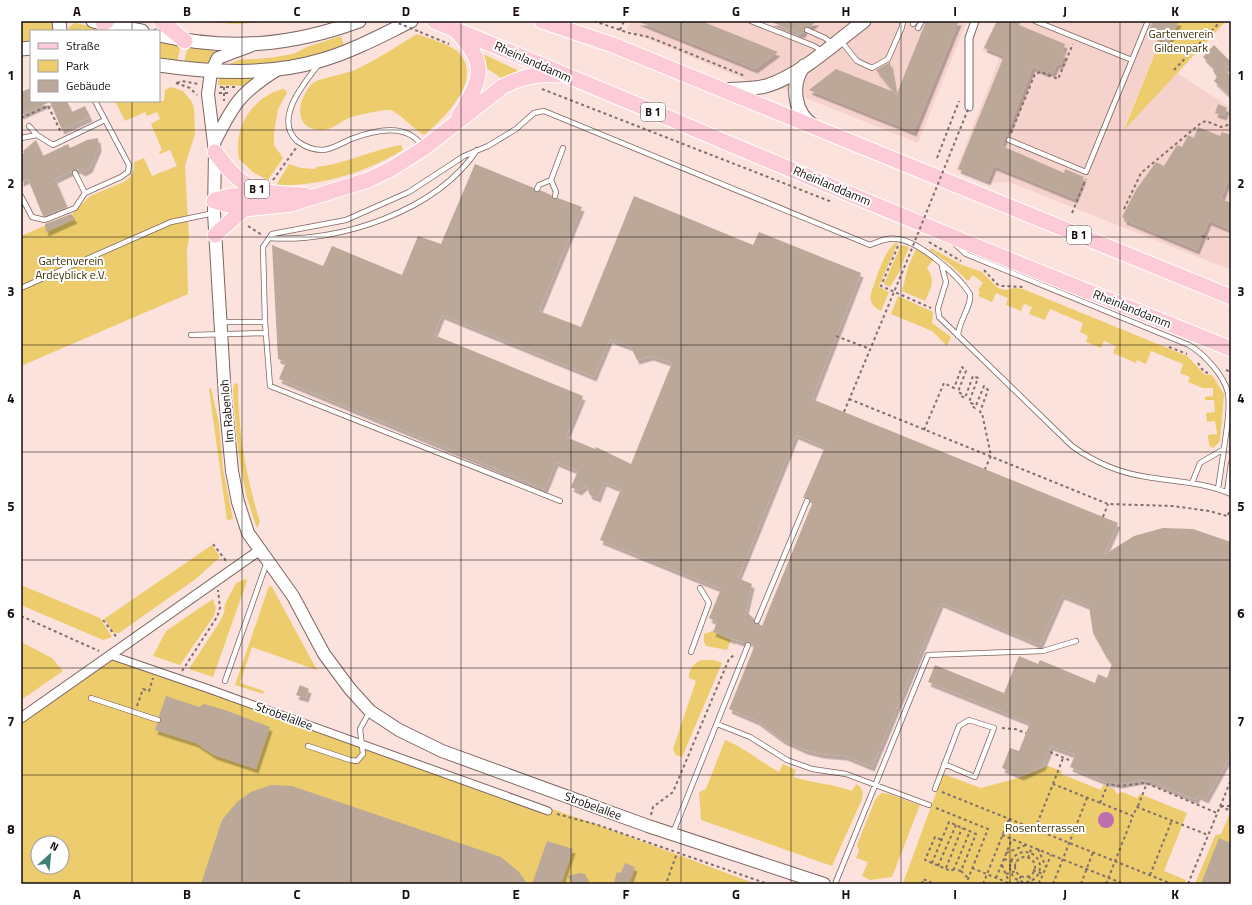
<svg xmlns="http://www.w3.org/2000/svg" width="1252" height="905" font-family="'Titillium Web',sans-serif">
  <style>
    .built { fill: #f5d2cb }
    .green { fill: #eccc6c; fill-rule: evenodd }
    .water { fill: #bc6eaf }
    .building { fill: #bba899; fill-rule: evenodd; filter: url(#shadow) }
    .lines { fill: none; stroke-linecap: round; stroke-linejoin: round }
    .service-casing { stroke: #7d6661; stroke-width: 6 }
    .pedestrian-casing { stroke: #7d6661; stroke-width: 9 }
    .minor-casing { stroke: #7d6661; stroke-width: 11 }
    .tertiary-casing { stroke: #7d6661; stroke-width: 14 }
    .secondary-casing { stroke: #7d6661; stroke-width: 15 }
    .primary-casing { stroke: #fff; stroke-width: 17 }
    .path { stroke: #806f6c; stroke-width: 2; stroke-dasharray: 3 3; stroke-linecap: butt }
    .service { stroke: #fff; stroke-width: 4.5 }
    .pedestrian { stroke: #fff; stroke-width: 7 }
    .minor { stroke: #fff; stroke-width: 9 }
    .tertiary { stroke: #fff; stroke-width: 12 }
    .secondary { stroke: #fff; stroke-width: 13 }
    .primary { stroke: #fdcbd8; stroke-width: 15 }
    .pedestrian-bridge-casing { stroke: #7d6661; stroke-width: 9; stroke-linecap: butt }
    .path-bridge { stroke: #806f6c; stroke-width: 2; stroke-dasharray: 3 3; stroke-linecap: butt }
    .pedestrian-bridge { stroke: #fff; stroke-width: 7 }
    .grid { fill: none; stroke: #160d0c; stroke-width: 1; stroke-opacity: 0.55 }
    .labels { text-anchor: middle; stroke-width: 4; stroke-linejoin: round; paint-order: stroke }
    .shield { fill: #fff; stroke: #5c5655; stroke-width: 1 }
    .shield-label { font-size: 11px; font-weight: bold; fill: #160d0c }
    .park-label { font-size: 12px; fill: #413305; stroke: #fff }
    .street-label { font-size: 12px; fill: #160d0c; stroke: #fff }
    .neatline { fill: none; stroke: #160d0c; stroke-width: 1.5 }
    .grid-label { font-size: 13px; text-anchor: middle; font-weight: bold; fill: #160d0c }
  </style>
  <defs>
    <filter id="shadow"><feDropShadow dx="2.5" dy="4.5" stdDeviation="0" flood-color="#0004"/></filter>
  </defs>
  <rect width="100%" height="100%" fill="#fce2dc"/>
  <path class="built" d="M630,21H755L796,38L819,21H967L918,143L758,79L751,82L627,30Z
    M996,21H1168L1124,128L1177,73L1231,108V270L1009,182L990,183L956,170L1000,57L982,50Z"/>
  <path class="green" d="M21,21H51L54,31H31V40L21,42Z
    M193,21H282L235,24Z
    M1168,21H1226L1124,130Z
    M75,23L115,31H68L69,27Z
    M417,34C427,38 449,44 457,51C486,78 444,119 424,135C415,130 397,111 390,110C384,109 358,115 351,117C341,121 330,132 318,130C291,127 299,96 313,83C320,78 347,74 357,69C378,59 397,46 417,34Z
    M341,36L344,45L314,55L290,61L265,65H228L238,60L269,58L293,54L307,47Z
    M159,40L181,44L177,62L159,59Z
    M188,46L215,51L216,53L209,64L184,63Z
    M481,54H483L521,72L504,80L482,65Z
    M219,78H255L245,86L218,85Z
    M171,87L183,91L192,102L194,109L195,134L185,166L189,239L187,249L188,294L21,366V236L72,214L90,196L124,182L130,177L134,170V162L144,158L152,176L177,166L170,150L160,154L159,152L162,150L151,124L160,119L157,112L147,116L145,112L125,121L115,101H164L165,90Z
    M283,89L286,90L287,93L278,109L274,132V145L283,158L268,180L254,173L239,159C233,128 252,97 283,89Z
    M401,145L403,150C362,174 326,184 279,186L276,185L289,164L301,168L315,169L316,167C346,164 371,150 401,145Z
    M898,242L879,287L889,292L881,311C873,307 869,302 871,293C876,280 885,246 898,242Z
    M901,245L909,247L899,272L890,287L884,284Z
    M931,248L960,264L982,272L998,288L1006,290L1014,288L1023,289L1187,356L1205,375H1212L1224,394L1220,441L1213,448L1209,445L1208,435L1217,434L1215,421L1207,422L1206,413L1215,412L1214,400H1205V397L1213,396V388H1203L1188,382L1190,377L1180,373L1183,364L1151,351L1146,364L1137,360L1136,363L1113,353L1116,346L1104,341L1101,348L1086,342L1088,336L1080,332L1083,323L1050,309L1045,320L1029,314L1032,307L1024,304L1021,311L1006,305L1008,298L996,293L992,302L978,296L980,292L978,290L983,283L973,275L968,281L951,265L930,250Z
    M916,249L933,260L927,268C936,281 931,288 925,301L902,291L908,267Z
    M898,296L933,312L932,323L951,337L947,346L932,331L891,314Z
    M236,383L238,384C238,431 246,477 260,522L257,528C240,484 236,437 233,390L234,385Z
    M211,388L219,424L223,469L233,519L227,520L209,389Z
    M212,545L220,557L197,578L119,633H114L104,619Z
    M246,579L247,581L213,677L189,669L219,623L224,613L225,604L236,583Z
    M21,585L100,618L112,637L103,640L21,605Z
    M269,586L272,587L317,670L252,647L240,683L264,691L263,694L235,685Z
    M213,599L216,608L214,616L180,665L153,656L166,631Z
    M713,631L731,640L727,650L706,646L704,642V634Z
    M21,642L52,658L63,671L21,700Z
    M115,657L598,825L756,884H21V720ZM38,843H62V867H38Z
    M701,660H714L722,663L682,757L676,755L673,749L696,681L689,678C688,670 694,663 701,660Z
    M725,740C745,748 761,762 779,772L783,764L796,770L793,777C813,783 833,784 852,791L856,784C862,787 864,792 862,799L832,866L701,820L699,792L706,789Z
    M1048,766L1062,771L1061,774L1101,790L1103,785L1114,789L1117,794L1122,792L1137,798L1140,794L1187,813L1164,871L1186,880L1184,884L903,883L943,774L981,788L1018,778Z
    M881,793L889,794L920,805L892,877L870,880L862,876L868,862L856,858L859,851L857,845L875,800Z
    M1230,813H1231V884H1195L1214,838L1216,835L1221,834Z"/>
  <path class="water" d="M1098 820a8 8 0 1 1 16 0a8 8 0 1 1-16 0Z"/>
  <path class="building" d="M637,21H701L778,52L755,69Z
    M769,21H817L810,27H805L804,32L801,34Z
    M926,21H959L914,132L809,90L836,69L894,92L876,70L890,62L896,96Z
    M997,21H1014L1020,23L1019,25L1065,44L1062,53L1065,54L1060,65L1057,64L1053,73L1048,71L1047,73L1033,67L1002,146L1064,173L1065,169L1084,177L1075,199L994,166L988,181L958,169L1004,56L984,48Z
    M1153,21H1179L1168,44L1148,32Z
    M1214,45L1231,62L1224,70L1231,76V97L1214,81L1217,77L1213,71L1215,69L1203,57Z
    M31,88V101H67L72,112L85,106L90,117L62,130L50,102L21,115V92Z
    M1218,104L1227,108L1224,116L1215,113Z
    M1198,127L1220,136L1222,132L1231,135V174L1221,199L1231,203V230L1209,221L1197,250L1124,220V218L1122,217L1136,190L1156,162L1164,166L1177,145L1182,147L1188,135L1194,138Z
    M98,138L99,147L90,168L83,172L78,169L74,170L55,179L67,207L43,216L28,179L21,182V155L24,153L23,151L36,140L43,156L68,144L70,148L87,140Z
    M475,164L534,188L536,192L540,190L551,195L554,199L558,198L582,207L539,311L581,327L634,196L753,245L759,232L861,273L812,399L1118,523L1104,555L1134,536L1163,528L1193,529L1231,542V754L1206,799L1198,795L1196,800L1153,782L1141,780L1120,784L1106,782L1070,767L1075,755L1051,746L1043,766L1021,776L1002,768L1010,748L1019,751L1030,723L928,682L935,665L1004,693L1019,656L1038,664L1040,660L1095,683L1098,674L1107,678L1112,664L1107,658L1093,633L1089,606L1062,595L1040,645L941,603L872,767L845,756L822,754L805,750L783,740L757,721L729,709L754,647L749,641L745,643L733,639V640L713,632L717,622L709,618L721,589L600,540L621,489L604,482L598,498L590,495L586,485L579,491L571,487L578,471L556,462L545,489L279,379L286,362L278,359L272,245L323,266L332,246L402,275L418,236L441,244ZM442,315L594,377L610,339L631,347L637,360L651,356L672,363L631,464L596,447L595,449L566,437L583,396L434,335ZM796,435L825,447L803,498H809L812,504L762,626L759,624H754V619L746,611L752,584L738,578Z
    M71,214L75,219L46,232L45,224Z
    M300,685L309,689L306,698L296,695Z
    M166,696L199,707L204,704L225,710L270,727L256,769L214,755L196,743L155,730L157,724L161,722L159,716Z
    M271,785L292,786L501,857L519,872L527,884H201L222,820L237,802L251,792Z
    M1219,838L1231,843V884H1201Z
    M547,841L573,849L561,884H532Z
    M625,863L635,867L629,884L614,882L617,872L621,873Z
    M580,873L585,874L589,884H573L567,876Z"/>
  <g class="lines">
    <defs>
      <path id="service" d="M751,21L814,46L823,52
        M913,24L916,21
        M918,28L922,21
        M807,30L825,38L833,44
        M841,41L857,61L872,68L888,59L902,27L903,21
        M1132,60L1148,21
        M319,64C305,82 273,119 297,141C305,147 313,150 323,150C333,149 342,143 351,139C375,130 407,122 423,147
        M29,126L37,135
        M21,138L37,135L53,145L105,120
        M1009,140L1086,172L1132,60L1035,21
        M75,173L85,193
        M551,180L556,192L555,196
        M537,189L539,185L551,180L563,148
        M21,196L32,217L45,220L75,208L85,193L121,177L128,172L129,165L95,101
        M270,238C340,243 436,211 477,150
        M954,243L966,254L1189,345C1204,354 1224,375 1228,393C1231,410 1226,431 1224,449L1200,463L1192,483
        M942,267L946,282L938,308L939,317L1072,446C1094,462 1120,473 1147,477C1176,482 1204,482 1231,494
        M21,288L171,222L214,213
        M222,322H265
        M191,335L266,333
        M1218,489L1224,449
        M1227,492L1231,463
        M560,501L270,386L265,322L263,247L272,234L346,220L409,192L464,156L488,146L516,129L534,113L544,111L870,245C878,242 887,237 897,239C919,241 958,275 970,294C972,306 958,322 958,336
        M757,621L807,501
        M691,652L709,603L700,588
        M225,681L267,562
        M91,698L158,720
        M717,724L750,737L787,760L812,769L846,774L929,805
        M308,746L350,760L357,761L363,754L360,729L370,711
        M935,789L959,726L969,720L994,728L975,777L944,764
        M673,833L748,645
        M835,884L928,655L1043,651L1076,641"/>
      <path id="pedestrian" d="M969,107V38L975,21
        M110,655L209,689
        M231,697L548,811"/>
      <path id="minor" d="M21,718L260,550"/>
      <path id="tertiary" d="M250,46L218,58L211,72L208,94L215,152L214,213L225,398L232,471L238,502L248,533L293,596L324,654L350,689L370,711L399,730L442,751L648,826L824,884
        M214,143C234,103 240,93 278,69"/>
      <path id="secondary" d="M59,21L60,31
        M93,21L142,31
        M159,35C229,51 291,46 359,21
        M21,49L31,48
        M159,65C214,73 268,76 322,60C353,51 382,35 411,21
        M804,66C790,84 794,114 814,126
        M723,90C738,88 755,90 769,85C802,74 836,42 864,21"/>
      <path id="primary" d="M161,21L185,41
        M434,21C605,90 775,164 946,234C1040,273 1136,310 1231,349
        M542,21L613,45L1231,297
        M103,23L107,21
        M455,30C490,65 481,79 459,116
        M215,152C244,192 257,193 305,195
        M215,200L230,196L264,195
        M214,201L244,209L291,204L368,180L391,169L424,148L502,87C519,78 538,73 557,75
        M215,235L244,209"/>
    </defs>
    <use href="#service" class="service-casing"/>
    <use href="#pedestrian" class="pedestrian-casing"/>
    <use href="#minor" class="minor-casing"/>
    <use href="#tertiary" class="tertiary-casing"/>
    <use href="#secondary" class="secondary-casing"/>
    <use href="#primary" class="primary-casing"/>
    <path class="path" d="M594,21L629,33L649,37L745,76
      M620,30L624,21
      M420,32L449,44
      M1174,70L1221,21
      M176,83L190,88L197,95
      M177,83L182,81L198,84
      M220,87H236
      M224,87V101
      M542,89L832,202
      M219,93H231
      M21,118L48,106L61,132
      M1011,133L1035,74L1041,72L1058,79L1073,44
      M937,158L959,101
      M273,180L296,148
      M1124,209L1141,173L1201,123L1206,121L1221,127L1231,124
      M1072,213L1086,179
      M248,226L262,235
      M1202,236L1209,239
      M929,242L961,261
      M898,246L881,286L931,308
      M984,270L997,284L1002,286L1025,287
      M836,336L870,349
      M1169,347L1187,354
      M1198,363L1204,372L1209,373
      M1226,370L1231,372
      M849,399L1108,504L1173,506L1209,511L1231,517
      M844,412L904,268
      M924,430L944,383L954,388L962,367L966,371L958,392L962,394L961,396L965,398L973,376L978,378L969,402L973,404L972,406L975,408L984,386L988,390L980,412L982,413L991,456L985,469
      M1228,515L1231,507
      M1103,517L1108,504
      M213,544L227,562
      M21,616L99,651
      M103,620L118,639
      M182,671L217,617L220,608L218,590
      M137,706L143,689L149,691L153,678
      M1002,728L1015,729L1026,733
      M1050,752L1069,760
      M1053,784L1063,758
      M942,792L1172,884
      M1100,803L1108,784L1120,786L1146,783L1217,813
      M1138,806L1147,783
      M1220,806L1231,811
      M1221,806H1231
      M936,808L988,829L966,884
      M557,814L598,825L768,884
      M651,815L653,807L673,792L729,659L734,655
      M1035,829L1053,784L1133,816L1137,807L1208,835
      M1002,835L1124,884
      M1038,849L1046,867
      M1010 867a15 15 0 1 1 30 0a15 15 0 1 1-30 0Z
      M1006,853L1026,845
      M1015 867a10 10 0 1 1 20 0a10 10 0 1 1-20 0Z
      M1028,858L1032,847
      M1004,859L1016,863
      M932,863L925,860L935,837L942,840
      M1002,865L1010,884
      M938,866L956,825
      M946,868L962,828
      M972,868L1011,884
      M954,869L951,871L932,863L949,822L976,834L961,871L968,878
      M1033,870L1043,874
      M961,871L954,869L970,831
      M1006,874L1016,871
      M1150,875L1172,820
      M1029,876L1032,884
      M996,878L1012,839
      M667,881L677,853
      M922,884L923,879L935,884
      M983,884L1009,819
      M1017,884L1021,876
      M1033,884L1040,881
      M1039,884L1051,855
      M1053,884L1087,798
      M1081,884L1093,852
      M1106,884L1133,816
      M1188,884L1231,780"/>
    <use href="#service" class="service"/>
    <use href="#pedestrian" class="pedestrian"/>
    <use href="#minor" class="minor"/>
    <use href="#tertiary" class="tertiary"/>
    <use href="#secondary" class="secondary"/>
    <use href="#primary" class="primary"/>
    <defs>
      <path id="pedestrian-bridge" d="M209,689L231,697"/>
    </defs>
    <use href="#pedestrian-bridge" class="pedestrian-bridge-casing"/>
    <path class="path-bridge" d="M393,21L420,32
      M904,268L969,107"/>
    <use href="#pedestrian-bridge" class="pedestrian-bridge"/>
  </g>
  <path class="grid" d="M132,21V31M242,21V884M351,21V884M461,21V884M571,21V884M681,21V884M791,21V884M901,21V884M1010,21V884M1120,21V884M132,101V884M21,130H1231M21,237H1231M21,345H1231M21,452H1231M21,560H1231M21,668H1231M21,775H1231"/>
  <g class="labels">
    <g class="shield">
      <rect x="641" y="103" width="24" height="18" rx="3"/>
      <rect x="245" y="180" width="24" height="18" rx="3"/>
      <rect x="1067" y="226" width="24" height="18" rx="3"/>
    </g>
    <g class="shield-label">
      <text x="653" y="116">B 1</text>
      <text x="257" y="193">B 1</text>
      <text x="1079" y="239">B 1</text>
    </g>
    <g class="park-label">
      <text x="1181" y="38">Gartenverein<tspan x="1181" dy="14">Gildenpark</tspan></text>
      <text x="71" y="265">Gartenverein<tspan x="71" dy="14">Ardeyblick e.V.</tspan></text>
      <text x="1045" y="832">Rosenterrassen</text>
    </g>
    <g class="street-label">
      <text transform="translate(533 62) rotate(24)" y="4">Rheinlanddamm</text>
      <text transform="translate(832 186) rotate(23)" y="4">Rheinlanddamm</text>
      <text transform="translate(1132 309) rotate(22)" y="4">Rheinlanddamm</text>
      <text transform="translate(227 411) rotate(-95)" y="4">Im Rabenloh</text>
      <text transform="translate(284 716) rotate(20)" y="4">Strobelallee</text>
      <text transform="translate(593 806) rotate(20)" y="4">Strobelallee</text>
    </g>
  </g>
  <rect width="1252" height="905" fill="none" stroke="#ffffff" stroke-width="44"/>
  <rect x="30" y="30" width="130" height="72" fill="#ffffff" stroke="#a29e9e"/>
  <rect x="38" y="43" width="20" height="6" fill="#fdcbd8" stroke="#a29e9e"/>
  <text x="66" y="50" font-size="12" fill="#160d0c">Straße</text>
  <rect x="38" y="60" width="20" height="12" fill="#eccc6c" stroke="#a29e9e"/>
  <text x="66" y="70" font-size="12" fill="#160d0c">Park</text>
  <rect x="38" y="80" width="20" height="12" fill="#bba899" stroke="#a29e9e"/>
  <text x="66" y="90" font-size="12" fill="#160d0c">Gebäude</text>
  <g transform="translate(50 855) rotate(27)"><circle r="19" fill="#ffffff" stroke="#a29e9e"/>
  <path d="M0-3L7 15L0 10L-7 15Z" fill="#3d8175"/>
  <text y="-6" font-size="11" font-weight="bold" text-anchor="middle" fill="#160d0c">N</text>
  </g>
  <rect x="22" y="22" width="1208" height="861" class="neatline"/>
  <g class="grid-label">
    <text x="77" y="16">A</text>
    <text x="187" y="16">B</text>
    <text x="297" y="16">C</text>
    <text x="406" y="16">D</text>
    <text x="516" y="16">E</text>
    <text x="626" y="16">F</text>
    <text x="736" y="16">G</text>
    <text x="846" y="16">H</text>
    <text x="955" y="16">I</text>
    <text x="1065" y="16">J</text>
    <text x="1175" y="16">K</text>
    <text x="11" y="80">1</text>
    <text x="1241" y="80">1</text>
    <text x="11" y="188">2</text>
    <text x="1241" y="188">2</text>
    <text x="11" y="296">3</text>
    <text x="1241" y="296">3</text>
    <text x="11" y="403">4</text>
    <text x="1241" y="403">4</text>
    <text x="11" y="511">5</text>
    <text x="1241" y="511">5</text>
    <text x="11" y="618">6</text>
    <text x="1241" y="618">6</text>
    <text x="11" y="726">7</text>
    <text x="1241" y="726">7</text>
    <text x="11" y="834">8</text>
    <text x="1241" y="834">8</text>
    <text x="77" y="899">A</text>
    <text x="187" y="899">B</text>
    <text x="297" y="899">C</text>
    <text x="406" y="899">D</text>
    <text x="516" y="899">E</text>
    <text x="626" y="899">F</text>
    <text x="736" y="899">G</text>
    <text x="846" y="899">H</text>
    <text x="955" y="899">I</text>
    <text x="1065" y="899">J</text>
    <text x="1175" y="899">K</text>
  </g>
</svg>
